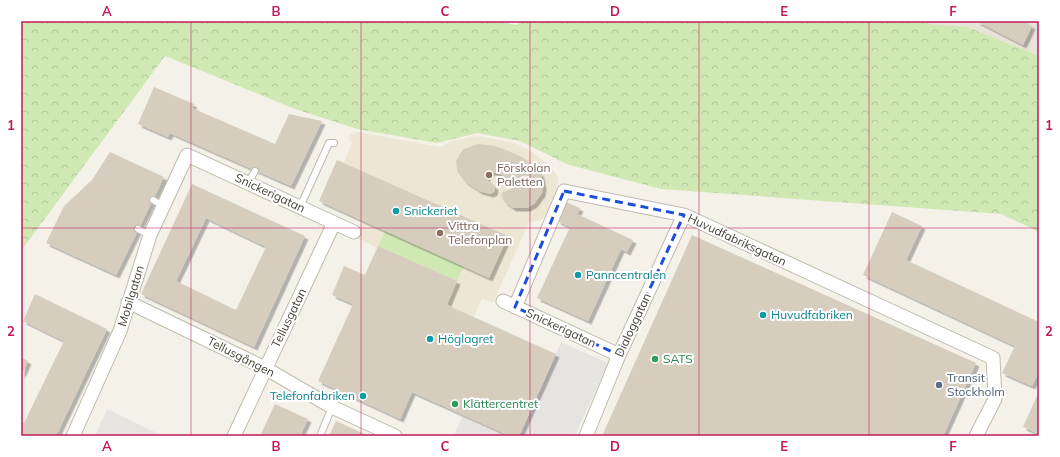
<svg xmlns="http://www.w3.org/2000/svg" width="1060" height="457" font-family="Mulish,sans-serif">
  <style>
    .residential { fill: #e8e3d8 }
    .education { fill: #ede6d4 }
    .forest { fill: url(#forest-crowns) }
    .green { fill: #d0e8b3 }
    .parking { fill: #e6e4e1 }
    .building { fill: #d6cdbf; fill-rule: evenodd; filter: url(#shadow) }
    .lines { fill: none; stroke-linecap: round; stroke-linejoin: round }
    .service-casing { stroke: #c0b9ac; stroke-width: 8 }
    .minor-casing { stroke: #c0b9ac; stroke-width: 15 }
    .service { stroke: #fff; stroke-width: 6 }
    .minor { stroke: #fff; stroke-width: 13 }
    .marked { fill: none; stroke: #1d4ed8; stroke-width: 3; stroke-dasharray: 8 5; stroke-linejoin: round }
    .grid { fill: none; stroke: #c2185b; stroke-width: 1; stroke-opacity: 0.55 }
    .education-dot { fill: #8d6e63; stroke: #fff; stroke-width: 1.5 }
    .culture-dot { fill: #0f9aa8; stroke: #fff; stroke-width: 1.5 }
    .leisure-dot { fill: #2e9e5b; stroke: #fff; stroke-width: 1.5 }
    .service-dot { fill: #5c6f8a; stroke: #fff; stroke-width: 1.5 }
    .labels { text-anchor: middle; stroke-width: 4; stroke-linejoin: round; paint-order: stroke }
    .education-label { font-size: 12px; fill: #785e54; stroke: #fff; text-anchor: start }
    .street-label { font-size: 12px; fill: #484238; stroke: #fff }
    .culture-label { font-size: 12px; fill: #0d838f; stroke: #fff; text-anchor: start }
    .leisure-label { font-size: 12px; fill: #27864d; stroke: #fff; text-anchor: start }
    .service-label { font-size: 12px; fill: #4e5e75; stroke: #fff; text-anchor: start }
    .neatline { fill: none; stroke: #c2185b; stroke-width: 1.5 }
    .grid-label { font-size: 13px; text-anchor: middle; font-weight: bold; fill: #c2185b }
  </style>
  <defs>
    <pattern id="forest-crowns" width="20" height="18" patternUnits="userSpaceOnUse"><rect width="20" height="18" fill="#d0e8b3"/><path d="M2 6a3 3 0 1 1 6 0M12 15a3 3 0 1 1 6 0" fill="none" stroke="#b4c89b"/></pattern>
    <filter id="shadow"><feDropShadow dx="3.5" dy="3.5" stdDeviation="0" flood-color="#0004"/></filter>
  </defs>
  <rect width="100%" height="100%" fill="#f4f1e9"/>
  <path class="residential" d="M925,21H1039V56L968,27L929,24Z"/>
  <path class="education" d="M358,132L440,147L452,141L471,137L480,136L504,141L515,143L532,152L549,165L554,171L558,178V184L546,215L541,220L529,222L493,303L482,299L474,317L447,305L377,248L355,237L363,221L319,201L337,160L344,162L352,143L349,139L350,135Z"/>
  <path class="forest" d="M21,21H496L516,25L523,21H925L929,24L968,27L1039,56V232L1001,214L661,189L566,164L520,141L477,133L437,143L357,129L295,109L165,56L21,251Z"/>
  <path class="green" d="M1039,170V209L1033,210L1030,190L1032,175Z
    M385,231L464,266L457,281L378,246Z"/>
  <path class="parking" d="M561,342L608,363L575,436H520Z
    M107,409L163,436H95Z
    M462,417L504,436H454Z"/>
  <path class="building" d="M976,21H1023L1032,26L1023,45Z
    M154,87L194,104L192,108L275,144L289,114L322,121L291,186L170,133L168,137L138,124Z
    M478,144L495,146L506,150L522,157L534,166L541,175L543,186L542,193L534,204L527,208H513L504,202L501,194L503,192L511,189L512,184L507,178L500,174L492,172L487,175V179L495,187L494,192L490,194L479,191L464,181L457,171L456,161L460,154L464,149Z
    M110,152L164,177L116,275L46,243L64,206L92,180Z
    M337,160L508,236L489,278L319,201Z
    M192,184L305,236L254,347L141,294ZM206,218L266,247L236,310L176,281Z
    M566,202L580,208L577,214L633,240L627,252L621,249L588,321L537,298L570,227L557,221Z
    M892,212L922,226L906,260L1039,322V371L1032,386L1002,373L1015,346L863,275Z
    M692,235L976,363L943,436H602Z
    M378,246L457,281L447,305L556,354L519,436H510L412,392L400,419L318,381L353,304L332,295L344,266L365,275Z
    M35,294L107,329L56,436H21V422L24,423L64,341L23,321Z
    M21,357L28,361L21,376Z
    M1037,396L1039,397V434L1023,427Z
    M275,404L308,419L300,436H260Z
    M336,421L369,436H329Z"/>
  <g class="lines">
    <defs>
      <path id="service" d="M248,183L255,171
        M153,200L163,206
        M300,207L329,143H334
        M138,229L150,235
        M320,436L332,407"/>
      <path id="minor" d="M503,301L619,355
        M128,302L265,368L332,407L395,436
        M515,307L564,191L684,215L993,358L995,399L976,436
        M73,436L120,331L150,235L187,155L354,232
        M234,436L334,223
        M586,436L619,355L684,215"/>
    </defs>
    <use href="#service" class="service-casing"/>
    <use href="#minor" class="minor-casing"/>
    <use href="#service" class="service"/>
    <use href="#minor" class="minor"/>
  </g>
  <path class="marked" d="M564,191L684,215L619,355L515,307Z"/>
  <path class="grid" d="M191,21V436M361,21V436M530,21V436M699,21V436M869,21V436M21,228H1039"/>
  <g class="education-dot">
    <circle cx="489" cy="175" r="4"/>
    <circle cx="440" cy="233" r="4"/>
  </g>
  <g class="culture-dot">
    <circle cx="396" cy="211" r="4"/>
    <circle cx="578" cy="275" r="4"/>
    <circle cx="763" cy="315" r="4"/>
    <circle cx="430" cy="339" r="4"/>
    <circle cx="363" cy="396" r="4"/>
  </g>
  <g class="leisure-dot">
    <circle cx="655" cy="359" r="4"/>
    <circle cx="455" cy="404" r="4"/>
  </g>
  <circle class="service-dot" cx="939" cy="385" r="4"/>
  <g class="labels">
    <g class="education-label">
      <text x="497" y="172">Förskolan<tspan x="497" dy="14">Paletten</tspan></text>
      <text x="448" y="230">Vittra<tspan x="448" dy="14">Telefonplan</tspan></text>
    </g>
    <g class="street-label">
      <text transform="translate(270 193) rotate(25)" y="4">Snickerigatan</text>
      <text transform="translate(737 240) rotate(25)" y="4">Huvudfabriksgatan</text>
      <text transform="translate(131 296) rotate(-73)" y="4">Mobilgatan</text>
      <text transform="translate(289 318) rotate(-64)" y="4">Tellusgatan</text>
      <text transform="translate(633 325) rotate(-65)" y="4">Dialoggatan</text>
      <text transform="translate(561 328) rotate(25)" y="4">Snickerigatan</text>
      <text transform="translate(241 357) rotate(27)" y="4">Tellusgången</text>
    </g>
    <g class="culture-label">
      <text x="404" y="215">Snickeriet</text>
      <text x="586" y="279">Panncentralen</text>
      <text x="771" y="319">Huvudfabriken</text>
      <text x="438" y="343">Höglagret</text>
      <text x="355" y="400" text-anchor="end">Telefonfabriken</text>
    </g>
    <g class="leisure-label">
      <text x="663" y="363">SATS</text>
      <text x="463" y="408">Klättercentret</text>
    </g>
    <g class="service-label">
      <text x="947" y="382">Transit<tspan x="947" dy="14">Stockholm</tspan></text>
    </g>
  </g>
  <rect width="1060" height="457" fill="none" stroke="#ffffff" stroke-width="44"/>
  <rect x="22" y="22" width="1016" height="413" class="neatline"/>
  <g class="grid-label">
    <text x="107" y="16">A</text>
    <text x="276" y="16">B</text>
    <text x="445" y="16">C</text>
    <text x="615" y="16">D</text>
    <text x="784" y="16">E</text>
    <text x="953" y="16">F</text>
    <text x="11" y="130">1</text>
    <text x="1049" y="130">1</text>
    <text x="11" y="336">2</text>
    <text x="1049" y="336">2</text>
    <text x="107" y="451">A</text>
    <text x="276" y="451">B</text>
    <text x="445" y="451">C</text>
    <text x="615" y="451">D</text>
    <text x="784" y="451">E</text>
    <text x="953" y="451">F</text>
  </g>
</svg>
